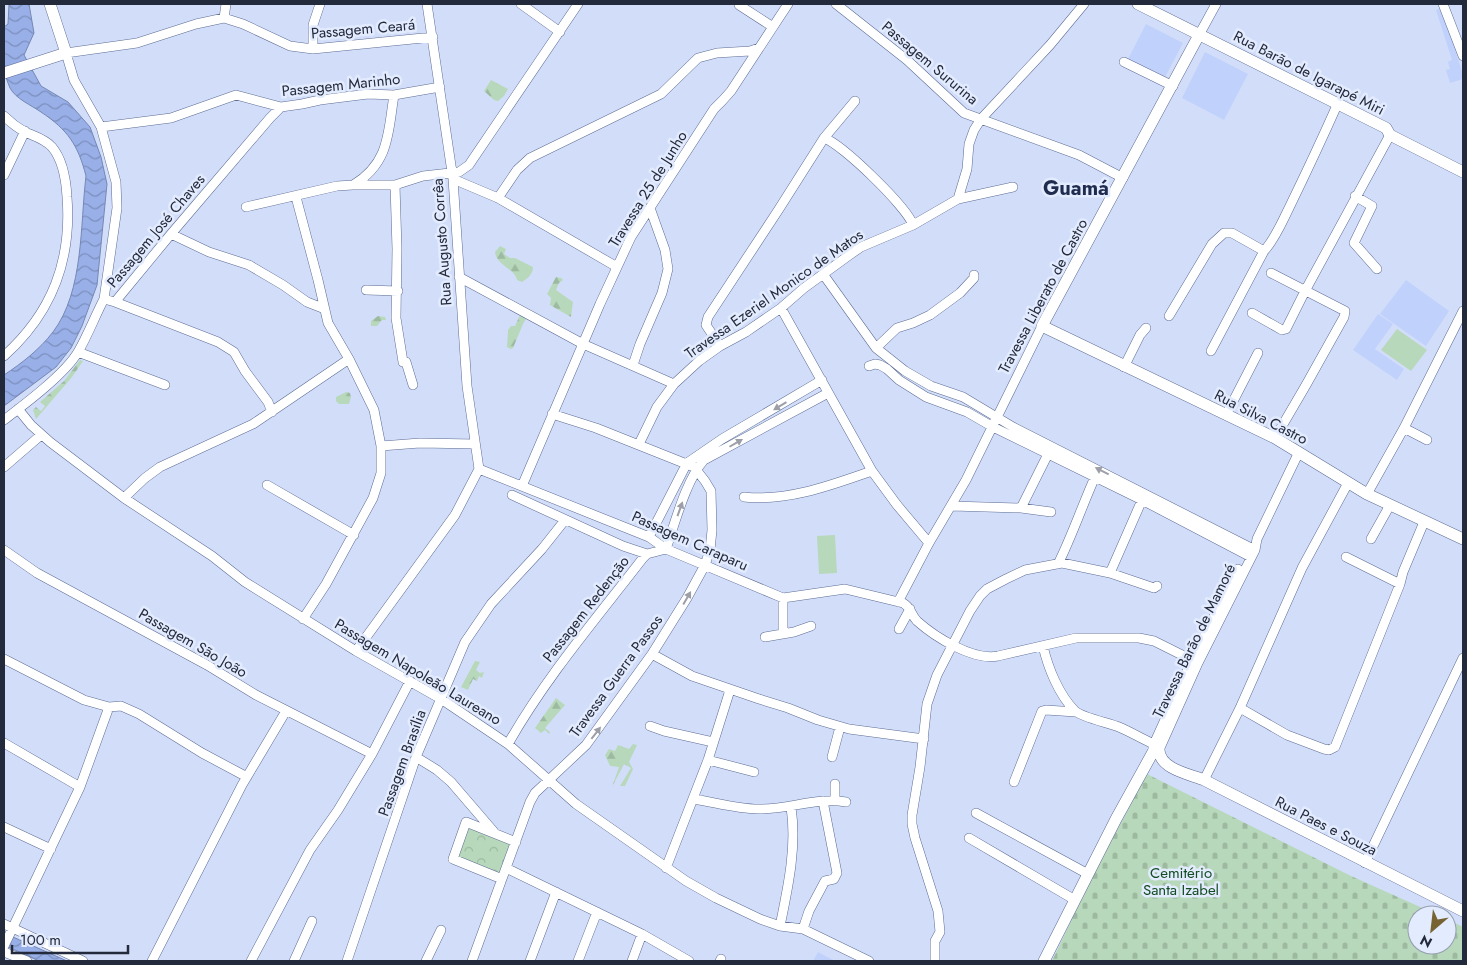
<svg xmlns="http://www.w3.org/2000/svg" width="1467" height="965" font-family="Jost,sans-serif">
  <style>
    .built { fill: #c0d1fb }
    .grass { fill: #b7d8ba }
    .forest { fill: url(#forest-firs) }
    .cemetery { fill: url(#cemetery-stones) }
    .park { fill: url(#park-crowns) }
    .water { fill: url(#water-waves); stroke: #7587b4 }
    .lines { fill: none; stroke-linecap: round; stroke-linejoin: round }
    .street-casing { stroke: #5c6c94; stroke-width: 10 }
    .secondary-casing { stroke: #5c6c94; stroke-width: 12 }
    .street { stroke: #fff; stroke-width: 9 }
    .secondary { stroke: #fff; stroke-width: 11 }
    .oneway { fill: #9c9fa7 }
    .labels { text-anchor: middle; stroke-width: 5; stroke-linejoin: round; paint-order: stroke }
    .street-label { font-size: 15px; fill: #232a3b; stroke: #e3ebfe }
    .park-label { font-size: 15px; fill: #134c20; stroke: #e3ebfe }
    .district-label { font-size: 20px; font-weight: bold; fill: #1f2c4f; stroke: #e3ebfe }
  </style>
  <defs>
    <pattern id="forest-firs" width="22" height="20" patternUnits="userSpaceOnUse" patternTransform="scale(1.25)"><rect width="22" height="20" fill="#b7d8ba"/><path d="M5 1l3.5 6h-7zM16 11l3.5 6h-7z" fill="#9dbaa1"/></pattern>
    <pattern id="cemetery-stones" width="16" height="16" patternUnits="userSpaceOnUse" patternTransform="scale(1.25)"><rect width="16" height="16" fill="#b7d8ba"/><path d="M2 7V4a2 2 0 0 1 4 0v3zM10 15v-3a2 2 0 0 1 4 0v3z" fill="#9dbaa1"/></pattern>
    <pattern id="park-crowns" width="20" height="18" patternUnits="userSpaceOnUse" patternTransform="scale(1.25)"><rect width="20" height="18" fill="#b7d8ba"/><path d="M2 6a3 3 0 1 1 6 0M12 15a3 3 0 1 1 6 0" fill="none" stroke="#9dbaa1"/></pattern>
    <pattern id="water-waves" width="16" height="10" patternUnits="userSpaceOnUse" patternTransform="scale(1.25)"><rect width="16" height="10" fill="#98afe8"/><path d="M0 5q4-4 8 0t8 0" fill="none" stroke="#7c8fbd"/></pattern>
  </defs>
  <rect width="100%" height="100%" fill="#d2def9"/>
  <path class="built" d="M1442,8L1463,75V79L1450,83L1446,70L1450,69L1448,62L1452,60L1436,10Z
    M1146,24L1183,43L1164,79L1127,61Z
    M1205,52L1248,74L1224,120L1182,98Z
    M1406,280L1449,311L1426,346L1380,314Z
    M1378,314L1393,324L1375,349L1404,369L1397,380L1353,350Z
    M818,952L835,961H813Z"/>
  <path class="grass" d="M1397,329L1427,350L1411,371L1381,350Z
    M835,535L837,573L819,574L817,536Z"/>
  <path class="forest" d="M491,80L508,89L504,96L498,101L494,100L484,91Z
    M500,246L506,249L504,254L510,258H515L533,267C533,274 528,278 522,282L517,280C515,269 496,265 495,252Z
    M556,277L561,278L563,280L559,283L556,290L573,302L571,317L550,305L551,298L547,294Z
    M520,315L526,319L523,324L513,348L511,349L507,347L508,330L511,326H515Z
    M378,316L385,317L386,320H382L377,326H371V321Z
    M80,360L83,361L72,377L36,419L33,410L36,407L41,411L45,406L40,402L64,381Z
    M346,392L350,393L351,397L349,404H339L336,401V397Z
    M475,661L480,662L476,670L480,673L484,672L482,678L479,676L477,681L473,679L468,690L461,687Z
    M556,698L565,705L545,728L550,732L549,734L545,730L541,733L535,728Z
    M633,744L637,745L629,762L633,769L625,786H620L631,768L624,764L612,787L619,767L610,766L605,755L609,749L615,751L618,745L629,749Z"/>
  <path class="cemetery" d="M1147,774L1351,876L1438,915H1417V945H1447V919L1463,927V961H1052L1092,877Z"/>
  <path class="park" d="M466,825L513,844L500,877L453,859Z"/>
  <path class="water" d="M9,4H29L34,33L24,55L41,86L68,102L90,127L101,157L107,184L97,285L82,326L71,348L56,367L4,406V375C22,363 39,350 53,332C84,291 80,225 86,176C78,145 68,130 41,112C31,105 16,99 10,88C1,69 4,48 4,27L8,24Z
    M4,933L67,961H39L4,945Z"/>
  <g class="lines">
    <defs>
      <path id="street" d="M521,4L560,32
        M836,4L907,60L964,113L1079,155L1123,178
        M1443,4L1463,56
        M739,5L773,27
        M224,18L226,4
        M1199,35L1216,4
        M313,49V25L320,4
        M1124,62L1173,86
        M4,116C10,122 18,128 25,132C34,136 45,139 52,147C63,160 66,179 67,197C72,261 52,313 4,356
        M101,127L171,118L236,95L281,107L302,104L320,100L368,94L394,95L440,87
        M824,138C842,144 907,207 913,225
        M4,175L25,131
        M453,179L498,198L617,267
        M353,185C390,163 388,132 394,95
        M395,185L397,249L396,318L403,362H406L413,385
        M1355,196L1372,206L1354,243L1377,269
        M296,197L318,280L328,323L349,359L374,410L381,446V473L373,498L326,584L303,619
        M498,198L517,170L530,158L661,94L698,58L717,53L750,51L759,48
        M958,199L967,169L969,144L974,130L981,119L1050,45L1084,4
        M246,207L337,186L353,185H395L423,176L459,172L469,165L473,159L578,4
        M171,234L209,252L249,265L283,285L307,302L325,309
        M1271,273L1345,311L1344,317L1306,385L1275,438
        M823,274L876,348L905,371L931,386L963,397L1013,427L1255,550
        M459,277L583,344L674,384
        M366,290L398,291
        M104,299L117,208L116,182L101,127L74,80L66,53L137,43L196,24L224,18L243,24L290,46L313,49L433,37
        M115,302L218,342L234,352L245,371L268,402L272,412
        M781,308L872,471L897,505L929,543
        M1252,313L1282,330L1286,329L1305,291L1390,135
        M1169,316L1212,244L1224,233H1232L1264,251
        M720,346L706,325L708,317L779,209L824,138L855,101
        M876,348L897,328L913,323L930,315L960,293L974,278V275
        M1211,351L1264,251C1275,239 1282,222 1289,208C1306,173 1322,139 1338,103
        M78,352L165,385
        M633,365L640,344L662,293L668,269L665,250L650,208
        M869,366L875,364L880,365L887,369L899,380L926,397L967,412L993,427L1142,500L1251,557
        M1124,367L1140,335L1146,328
        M18,409L31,425L50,442L124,498L212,556L245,582L356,651L441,699L508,744L576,804L686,881L716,898L760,919L780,926L803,929L869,961
        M1226,415L1258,353
        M4,420C25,404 65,374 78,352C88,335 95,316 104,299L115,302L171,234L270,118L281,107
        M1404,428L1427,440
        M639,444L657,407L674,384L699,361L720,346L746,332L781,308L804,288L848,256L861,247L913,225L958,199L1013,187
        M381,446L420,443L475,444
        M4,467L41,435
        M479,469L649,537L666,549L783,598L845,589L903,603C911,607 911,615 917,621C935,637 973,661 998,656L1076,638H1139L1154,641L1198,663
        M267,485L354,535
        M522,486L600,304L631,237L714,109L723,100L731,91L788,4
        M1367,494L1404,428L1463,311
        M512,495L623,546L647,554
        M744,497C787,502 832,485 872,471
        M124,498L145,478L160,467L253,424L349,359
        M952,506L1021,508L1051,512
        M1021,508L1048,454
        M649,537L687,463L722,439L822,380
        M1371,539L1390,505
        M666,549C675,523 686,480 704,460L828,393
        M4,550L37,573L207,665L256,695L372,754
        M1346,557L1400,584
        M1058,564C1072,536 1082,506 1095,477
        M1110,573L1142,500
        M783,598V634
        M898,602L929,543L966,480L1042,326
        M899,629L910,609
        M765,637L794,632L811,626
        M1043,646C1048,668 1059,695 1075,711C1081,717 1109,723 1119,727C1131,732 1142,739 1154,744
        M356,651L455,515L479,469L467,386L453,179L427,4
        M652,654L692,676L759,699L788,708L818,720L849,729L924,739
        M4,659L84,700L109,707L121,706L139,714L202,753L247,777
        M1240,708L1287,735L1324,749L1329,750L1335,747L1400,584L1403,572L1424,522
        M650,726L664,731L713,742
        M4,743L80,787
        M508,744C546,677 596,619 643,558L647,554L666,549
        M1153,752V746L1192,660L1238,569
        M1154,752L1159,750L1198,663L1255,550L1257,539L1299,452
        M416,757L437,770L451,782L494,832
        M832,757L840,727
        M708,760L754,772
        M1204,780L1240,708L1302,568L1348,483
        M1014,782L1042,711L1046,710L1076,712
        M693,799C714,802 736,809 758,809C788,810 816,797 846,802
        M835,800V784
        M976,813L1088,874
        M4,827L51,849
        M969,838L1075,900
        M1365,863L1463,658
        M506,868L642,934L689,961
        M666,868L708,760L730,690
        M502,879L453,859L466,822L516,842
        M4,924L83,961
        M780,926C788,887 797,847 791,807
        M803,929L809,911L825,881L834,879L837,873L823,801
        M4,946L80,787L109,707
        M4,952L27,961
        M152,961L242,785L286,711
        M251,961L310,850L338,810L372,754L410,681
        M294,961L312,921
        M347,961L416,757L465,642L491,604L542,549L565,520
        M426,961L441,930
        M472,961L530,802L535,793L586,745L652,654L687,598L705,565L710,550L712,530L711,491L705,481L694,467L596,428L552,414
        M530,961L556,892
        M578,961L597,912
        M632,961L642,934
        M720,961L721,959
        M935,961V941L940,932L938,911L915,838L912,824V815L920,767L927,704L937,675L970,611L980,596L987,589L1006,579L1025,570L1062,563L1110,573L1154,588L1157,586"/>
      <path id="secondary" d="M1138,4L1386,128L1390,135L1463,172
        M1199,35L1042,326L1275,438L1367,494L1463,539
        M4,73L66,53L50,4
        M1159,750C1160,769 1189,774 1204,780L1463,911
        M1044,961L1116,819L1153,752"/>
    </defs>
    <use href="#street" class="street-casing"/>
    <use href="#secondary" class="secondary-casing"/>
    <use href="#street" class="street"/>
    <use href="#secondary" class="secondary"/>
  </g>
  <defs><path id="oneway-solid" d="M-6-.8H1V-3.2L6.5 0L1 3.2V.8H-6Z" transform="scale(1.25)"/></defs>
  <g class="oneway">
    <use href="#oneway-solid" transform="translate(780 406) rotate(149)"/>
    <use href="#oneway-solid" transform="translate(736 443) rotate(-30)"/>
    <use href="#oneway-solid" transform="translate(1102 471) rotate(-153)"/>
    <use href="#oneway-solid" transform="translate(680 509) rotate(-70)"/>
    <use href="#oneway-solid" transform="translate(687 598) rotate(-60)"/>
    <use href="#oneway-solid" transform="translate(596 733) rotate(-52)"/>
  </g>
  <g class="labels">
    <g class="street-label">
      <text transform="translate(363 29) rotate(-5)" y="5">Passagem Ceará</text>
      <text transform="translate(930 63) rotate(40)" y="5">Passagem Sururina</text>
      <text transform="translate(1309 73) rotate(27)" y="5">Rua Barão de Igarapé Miri</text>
      <text transform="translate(341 85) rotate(-6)" y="5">Passagem Marinho</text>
      <text transform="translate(648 189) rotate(-58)" y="5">Travessa 25 de Junho</text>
      <text transform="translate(156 231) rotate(-50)" y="5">Passagem José Chaves</text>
      <text transform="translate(442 242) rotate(-94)" y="5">Rua Augusto Corrêa</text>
      <text transform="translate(774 294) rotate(-35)" y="5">Travessa Ezeriel Monico de Matos</text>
      <text transform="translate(1043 296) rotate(-62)" y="5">Travessa Liberato de Castro</text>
      <text transform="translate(1261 417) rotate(27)" y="5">Rua Silva Castro</text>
      <text transform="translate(690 541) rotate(24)" y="5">Passagem Caraparu</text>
      <text transform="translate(586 609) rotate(-52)" y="5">Passagem Redenção</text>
      <text transform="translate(1194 641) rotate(-64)" y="5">Travessa Barão de Mamoré</text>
      <text transform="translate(193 643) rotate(30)" y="5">Passagem São João</text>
      <text transform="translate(418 672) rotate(31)" y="5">Passagem Napoleão Laureano</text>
      <text transform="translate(616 676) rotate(-54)" y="5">Travessa Guerra Passos</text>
      <text transform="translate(402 763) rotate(-70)" y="5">Passagem Brasília</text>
      <text transform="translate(1326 826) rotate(27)" y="5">Rua Paes e Souza</text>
    </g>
    <g class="park-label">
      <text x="1181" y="878">Cemitério<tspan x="1181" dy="17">Santa Izabel</tspan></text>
    </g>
    <g class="district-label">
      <text x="1076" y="195">Guamá</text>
    </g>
  </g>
  <rect width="1467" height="965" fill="none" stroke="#232a3b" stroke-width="10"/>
  <g transform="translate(1432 930) rotate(208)"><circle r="24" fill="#e3ebfe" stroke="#969eb0"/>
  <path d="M0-4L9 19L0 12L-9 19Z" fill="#776332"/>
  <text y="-8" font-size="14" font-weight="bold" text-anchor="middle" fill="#232a3b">N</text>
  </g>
  <path d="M12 945v8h116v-8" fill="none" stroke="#232a3b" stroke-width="2.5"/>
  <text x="20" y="945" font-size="15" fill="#232a3b" stroke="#e3ebfe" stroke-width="4" paint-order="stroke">100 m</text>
</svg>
